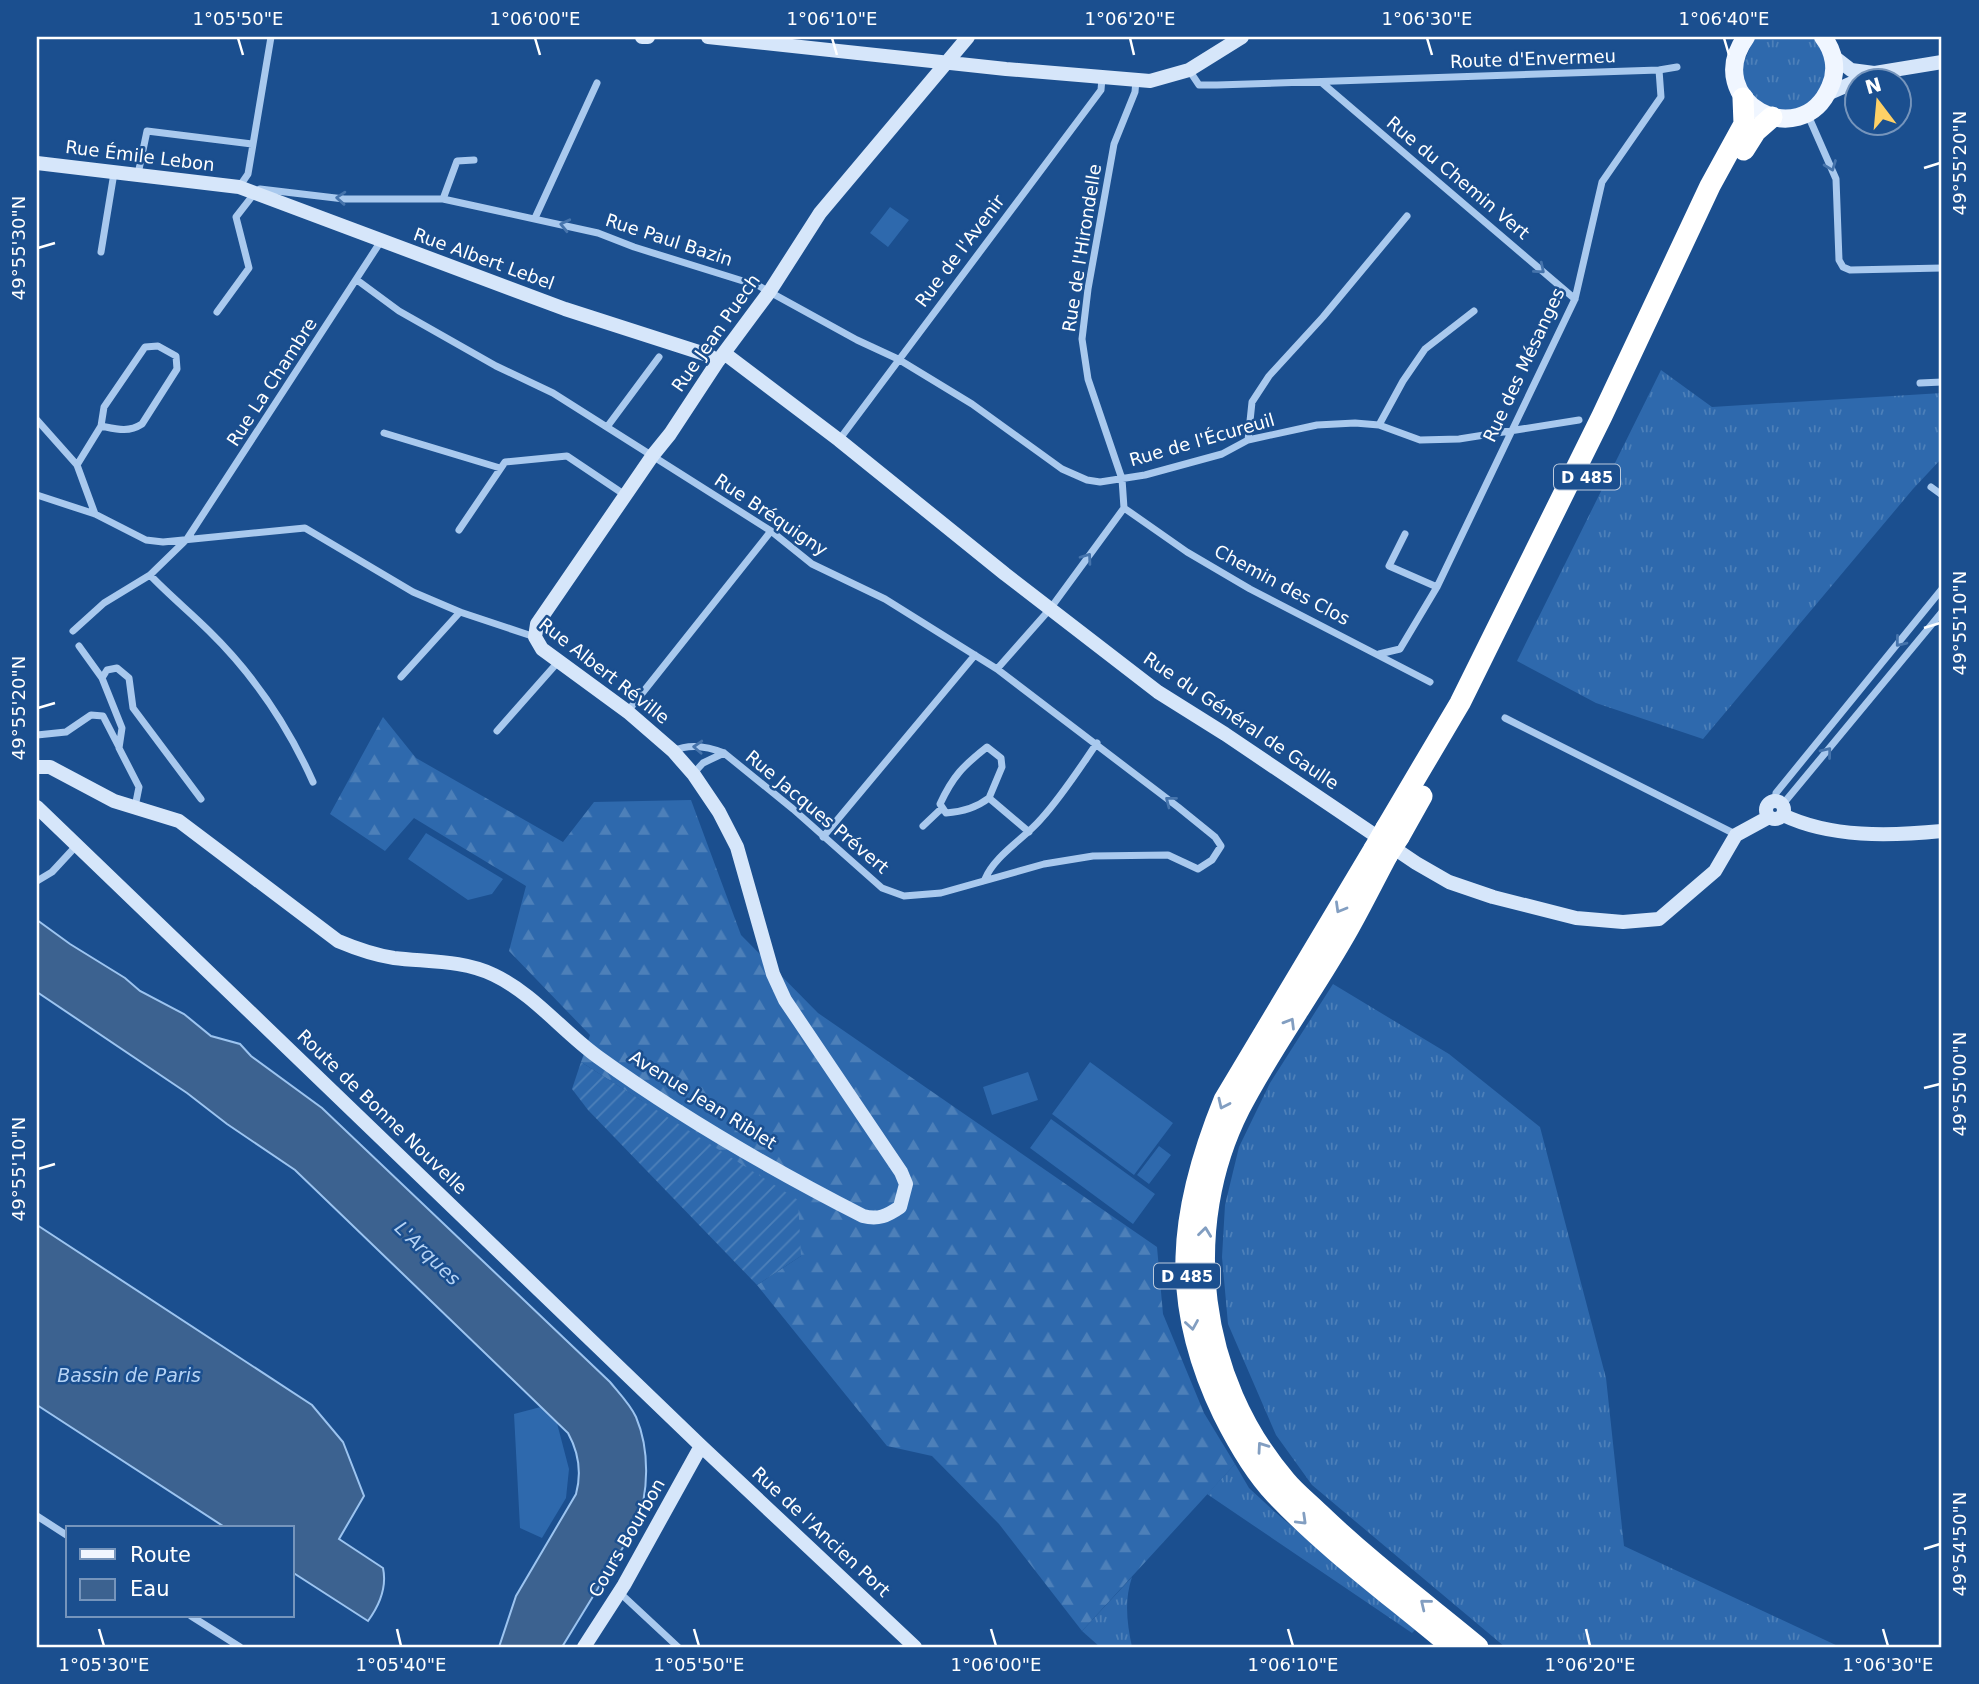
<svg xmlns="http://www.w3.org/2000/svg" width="1979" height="1684" font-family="'DejaVu Sans',sans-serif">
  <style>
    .grass { fill: url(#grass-tufts) }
    .forest { fill: url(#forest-firs) }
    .garden { fill: url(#garden-furrows) }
    .pitch { fill: #2e69ad }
    .water { fill: #3c6290; stroke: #9cc4f0; stroke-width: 2 }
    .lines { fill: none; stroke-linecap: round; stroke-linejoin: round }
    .street { stroke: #a9c9ee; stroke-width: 7 }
    .secondary { stroke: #d6e6fa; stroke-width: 14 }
    .primary { stroke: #f0f6ff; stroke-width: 18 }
    .highway { stroke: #fff; stroke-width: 21 }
    .highway-bridge { stroke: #fff; stroke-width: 21 }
    .oneway { stroke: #4674ac }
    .oneway2 { stroke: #829ec1 }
    .ticks { fill: none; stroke: #fff; stroke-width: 2.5 }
    .labels { text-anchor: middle; stroke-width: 5; stroke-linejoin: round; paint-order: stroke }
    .shield { fill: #1b4f8f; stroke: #bbcadd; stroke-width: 2 }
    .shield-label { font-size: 16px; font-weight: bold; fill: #fff }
    .street-label { font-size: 18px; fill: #fff; stroke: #1b4f8f }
    .water-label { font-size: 19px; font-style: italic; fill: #b5d3f5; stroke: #1b4f8f }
    .neatline { fill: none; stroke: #fff; stroke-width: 2.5 }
    .ticks-label { font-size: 18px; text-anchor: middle; fill: #fff }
  </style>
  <defs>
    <pattern id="grass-tufts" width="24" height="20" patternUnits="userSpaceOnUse" patternTransform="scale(1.75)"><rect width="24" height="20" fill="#2e69ad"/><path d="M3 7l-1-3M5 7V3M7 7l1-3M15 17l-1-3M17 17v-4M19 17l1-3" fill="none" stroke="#4d80b9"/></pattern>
    <pattern id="forest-firs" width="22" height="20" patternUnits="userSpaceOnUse" patternTransform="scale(1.75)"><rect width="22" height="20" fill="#2e69ad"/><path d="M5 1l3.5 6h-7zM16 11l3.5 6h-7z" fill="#4d80b9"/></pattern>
    <pattern id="garden-furrows" width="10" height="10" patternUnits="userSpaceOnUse" patternTransform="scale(1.75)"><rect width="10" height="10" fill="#2e69ad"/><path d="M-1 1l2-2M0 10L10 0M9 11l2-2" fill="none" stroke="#4d80b9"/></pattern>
  </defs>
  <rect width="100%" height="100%" fill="#1b4f8f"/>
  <path class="grass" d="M1755,37H1813L1825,53L1827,77L1816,98L1796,110H1772L1747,91L1741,68Z
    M1661,370L1712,407L1942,393V458L1913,489L1703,739L1596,703L1517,661Z
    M1333,984L1449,1054L1540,1127L1606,1378L1624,1546L1840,1647H1505L1312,1485L1276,1435L1228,1324L1222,1257L1225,1205L1239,1147L1270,1083Z
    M1235,1464L1249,1488L1275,1512L1415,1630L1412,1633L1207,1494Z
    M1132,1577C1124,1601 1127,1623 1132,1647H1100L1082,1631Z"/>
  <path class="forest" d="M383,717L416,758L563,842L594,802L691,800L741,935L818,1013L1157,1247L1163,1314L1204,1413L1235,1464L1082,1631L999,1524L932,1456L887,1446L757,1285L801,1256L642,1101L581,1062L590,1035L509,951L526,886L414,818L385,851L330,814Z"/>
  <path class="garden" d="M581,1062L798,1200L801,1256L757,1285L588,1110L572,1089Z"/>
  <path class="pitch" d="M890,207L909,220L888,247L870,233Z
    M426,833L503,879L492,894L468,900L408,859Z
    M1090,1062L1173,1123L1134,1175L1052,1114Z
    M1028,1072L1038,1100L992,1115L983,1087Z
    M1051,1119L1155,1194L1133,1224L1030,1148Z
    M1159,1146L1171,1155L1149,1184L1137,1175Z
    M552,1404L569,1469L566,1498L542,1538L520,1528L514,1414Z"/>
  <path class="water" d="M37,920L70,944L125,978L140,991L184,1014L211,1036L240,1044L251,1056L322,1108L610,1382C619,1393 630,1404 636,1417C650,1450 649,1493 636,1526L562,1647H499L516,1596L576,1494C582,1472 579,1453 568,1433L295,1170L227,1124L187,1093L37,992Z
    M37,1225L312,1405L343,1442L364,1496L339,1539L383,1568C387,1587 379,1606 368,1621L292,1572V1528H226L37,1405Z"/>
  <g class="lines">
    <path class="street" d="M1189,70L1199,85H1217L1659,70L1677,67
      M1321,82L1575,299
      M1807,113L1836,179L1839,260L1843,267L1850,270L1942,268
      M138,174L147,131L252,144
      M241,187H239L248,174L271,37
      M260,189L344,199H443L598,233L634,247L759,286L857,340L898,359L972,404L1062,469L1087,480L1100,482L1145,475L1222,454L1248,440L1317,425L1355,423L1379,425L1420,440L1459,439L1579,420
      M443,199L457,161L474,160
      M535,218L597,83
      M101,252L114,173
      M357,280L399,311L496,366L553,393L771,531L812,564L885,599L997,669L1178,807L1215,837L1221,846L1212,860L1198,869L1168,855L1093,856L1044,864L941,893L904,896L882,888L793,809L724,753C707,746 690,743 673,751
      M217,312L249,268L236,217L254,194
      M1920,383L1942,382
      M37,420L77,465L95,514
      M1379,425L1403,381L1425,349L1474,311
      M607,427L659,357
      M384,433L500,468
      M839,440L1101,90L1102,78
      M1248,440L1252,402L1269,376L1323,317L1407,216
      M77,465L101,426L104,407L145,347L158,346L176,356L177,369L142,424C128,433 116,429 101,426
      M1931,487L1942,495
      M37,495L95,514L146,540L163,542L305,528L413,592L460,612L535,637
      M1124,508L1187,552L1250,589L1430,682
      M459,530L505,462L567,456L625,495
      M1405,534L1389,566L1437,587
      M150,575C169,595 190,612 209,631C253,674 288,726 313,782
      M73,631L104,603L150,575L187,539L381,241
      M79,646L102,678
      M1379,654L1400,649L1437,587L1575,299L1602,182L1661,97L1659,70
      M997,669L1050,609L1124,508L1122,479L1088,379L1082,339L1088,289L1114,144L1135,92L1136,80
      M401,677L460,612
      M628,711L771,531
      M1505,718L1735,834
      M497,731L558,662
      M37,735L66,732L91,715L103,716L119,747
      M693,774L703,763L724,753
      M989,798C976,808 962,812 946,813L940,804C953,776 963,766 987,747L1001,758L1002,767L989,798L1029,832
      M1775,801L1776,793L1942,589
      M1783,804L1942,612
      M135,807L139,787L119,748L122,728L102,678L107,670L117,668L129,678L133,708L201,799
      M923,826L942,808
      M823,837L975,655
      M985,879C995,855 1024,839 1041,819C1062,796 1079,769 1097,743
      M37,881L52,872L77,845
      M37,1516L68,1536
      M620,1593L678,1647
      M191,1616L240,1647"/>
    <path class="secondary" d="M642,37H648
      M708,37L1006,69L1150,81L1189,70L1242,37
      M1833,56L1851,70L1874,73
      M1827,94L1875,73L1942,62
      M37,163L239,187L565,309L708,355L718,361
      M724,353L839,440L1005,574L1158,692L1225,734L1416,863L1449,882L1493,897L1576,918L1623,922L1659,919L1715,871L1736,835L1769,817
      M37,767H50L114,801L179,821L338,941C357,949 374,955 394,958C427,962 463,960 494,975C534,994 562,1031 598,1057C681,1117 771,1169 863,1216C878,1220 887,1216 900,1207L906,1184L901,1172L785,1000L773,974L737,847L719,812L694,775L673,751L628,712L542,649L535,637L537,624L653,455L670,434L718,361L770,291L820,213L968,37
      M1766 810a9 9 0 1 1 18 0a9 9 0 1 1-18 0Z
      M37,807L701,1446L915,1647
      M1783,815C1831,838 1890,836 1942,831
      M584,1647L624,1585L701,1446"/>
    <path class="primary" d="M1746,37C1700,101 1801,155 1830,87C1838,70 1834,51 1823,37"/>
    <path class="highway" d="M1744,150L1756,131L1772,117
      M1386,828L1460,703L1602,416L1710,186L1744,124L1743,98
      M1399,837L1422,796
      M1374,849L1224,1100C1178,1213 1169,1302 1223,1414C1236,1440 1255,1473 1275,1494C1329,1551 1393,1597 1452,1647
      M1387,856C1372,884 1358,913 1342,940C1309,997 1270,1050 1240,1108C1179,1228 1198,1379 1286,1481C1296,1493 1309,1503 1320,1514C1370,1562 1425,1603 1478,1647"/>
    <path class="highway-bridge" d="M1374,849L1386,828
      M1387,856L1399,837"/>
  </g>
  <defs><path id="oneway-chevron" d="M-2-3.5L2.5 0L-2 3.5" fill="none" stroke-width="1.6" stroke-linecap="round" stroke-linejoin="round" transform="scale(1.75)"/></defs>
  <g class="oneway">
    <use href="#oneway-chevron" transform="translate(1831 166) rotate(69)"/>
    <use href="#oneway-chevron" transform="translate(341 198) rotate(-176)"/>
    <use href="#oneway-chevron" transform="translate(565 225) rotate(-167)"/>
    <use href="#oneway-chevron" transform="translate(1540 269) rotate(40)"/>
    <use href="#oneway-chevron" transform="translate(1087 558) rotate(-54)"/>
    <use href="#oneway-chevron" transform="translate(1900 642) rotate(129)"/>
    <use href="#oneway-chevron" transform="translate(698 747) rotate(-177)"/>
    <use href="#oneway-chevron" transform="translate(1827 752) rotate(-51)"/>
    <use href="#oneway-chevron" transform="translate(1170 801) rotate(-142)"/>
  </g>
  <g class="oneway2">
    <use href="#oneway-chevron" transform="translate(1340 908) rotate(120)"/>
    <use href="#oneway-chevron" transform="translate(1290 1023) rotate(-59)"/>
    <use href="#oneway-chevron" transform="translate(1223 1104) rotate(115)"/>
    <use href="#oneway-chevron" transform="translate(1205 1232) rotate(-83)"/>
    <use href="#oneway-chevron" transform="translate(1192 1325) rotate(81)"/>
    <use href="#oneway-chevron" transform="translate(1262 1447) rotate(-125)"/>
    <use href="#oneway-chevron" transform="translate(1302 1520) rotate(44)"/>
    <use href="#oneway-chevron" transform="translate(1425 1604) rotate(-141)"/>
  </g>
  <path class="ticks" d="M238,38L243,55M535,38L540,55M832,38L837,55M1130,38L1134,55M1427,38L1432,55M1724,38L1729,55M1924,168L1940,163M38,248L55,243M1924,628L1940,623M38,708L55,703M1924,1088L1940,1084M38,1169L55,1164M1924,1549L1940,1544M99,1629L104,1646M397,1629L401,1646M694,1629L699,1646M991,1629L996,1646M1288,1629L1293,1646M1586,1629L1590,1646M1883,1629L1888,1646"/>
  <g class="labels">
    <g class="shield">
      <rect x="1554" y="464.5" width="66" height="25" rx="5"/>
      <rect x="1154" y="1263.5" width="66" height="25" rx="5"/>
    </g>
    <g class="shield-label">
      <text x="1587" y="483">D 485</text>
      <text x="1187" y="1282">D 485</text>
    </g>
    <g class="street-label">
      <text transform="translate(1533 59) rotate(-2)" y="6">Route d'Envermeu</text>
      <text transform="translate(140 156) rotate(7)" y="6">Rue Émile Lebon</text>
      <text transform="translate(1458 178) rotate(40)" y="6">Rue du Chemin Vert</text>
      <text transform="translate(669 240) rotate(18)" y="6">Rue Paul Bazin</text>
      <text transform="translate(1082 248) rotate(-81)" y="6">Rue de l'Hirondelle</text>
      <text transform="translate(960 251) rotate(-53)" y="6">Rue de l'Avenir</text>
      <text transform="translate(484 259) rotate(20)" y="6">Rue Albert Lebel</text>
      <text transform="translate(716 333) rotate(-55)" y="6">Rue Jean Puech</text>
      <text transform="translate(1524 365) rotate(-65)" y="6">Rue des Mésanges</text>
      <text transform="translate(272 382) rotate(-57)" y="6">Rue La Chambre</text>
      <text transform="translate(1202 440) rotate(-16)" y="6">Rue de l'Écureuil</text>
      <text transform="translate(771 515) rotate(34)" y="6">Rue Bréquigny</text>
      <text transform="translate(1282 585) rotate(28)" y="6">Chemin des Clos</text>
      <text transform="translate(604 671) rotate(38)" y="6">Rue Albert Réville</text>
      <text transform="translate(1241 721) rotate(34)" y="6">Rue du Général de Gaulle</text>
      <text transform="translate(817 812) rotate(40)" y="6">Rue Jacques Prévert</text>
      <text transform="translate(703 1100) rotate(32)" y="6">Avenue Jean Riblet</text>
      <text transform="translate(382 1112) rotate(44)" y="6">Route de Bonne Nouvelle</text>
      <text transform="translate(821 1532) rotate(43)" y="6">Rue de l'Ancien Port</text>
      <text transform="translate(627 1538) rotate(-60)" y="6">Cours Bourbon</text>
    </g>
    <g class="water-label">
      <text transform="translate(428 1253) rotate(44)" y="7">L'Arques</text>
      <text x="129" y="1382">Bassin de Paris</text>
    </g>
  </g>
  <rect width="1979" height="1684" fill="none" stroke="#1b4f8f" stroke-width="77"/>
  <rect x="66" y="1526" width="228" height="91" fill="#1b4f8f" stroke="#7695bc" stroke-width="2"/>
  <rect x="80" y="1549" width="35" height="10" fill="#f0f6ff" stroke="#7695bc" stroke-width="2"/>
  <text x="130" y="1562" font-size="21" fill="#ffffff">Route</text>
  <rect x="80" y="1579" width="35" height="21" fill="#3c6290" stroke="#7695bc" stroke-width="2"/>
  <text x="130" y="1596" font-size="21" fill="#ffffff">Eau</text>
  <g transform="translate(1878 102) rotate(344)"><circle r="33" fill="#1b4f8f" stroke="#7695bc" stroke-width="2"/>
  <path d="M0-5L12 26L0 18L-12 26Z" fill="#ffd166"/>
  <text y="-10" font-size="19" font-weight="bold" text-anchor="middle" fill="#ffffff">N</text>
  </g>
  <rect x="38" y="38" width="1902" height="1608" class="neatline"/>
  <g class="ticks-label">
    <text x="238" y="25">1°05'50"E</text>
    <text x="535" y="25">1°06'00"E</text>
    <text x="832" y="25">1°06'10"E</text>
    <text x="1130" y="25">1°06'20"E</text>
    <text x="1427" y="25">1°06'30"E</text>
    <text x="1724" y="25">1°06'40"E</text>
    <text transform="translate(1960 163) rotate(-90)" y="6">49°55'20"N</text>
    <text transform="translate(19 248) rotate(-90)" y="6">49°55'30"N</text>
    <text transform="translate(1960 623) rotate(-90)" y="6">49°55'10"N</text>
    <text transform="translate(19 708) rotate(-90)" y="6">49°55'20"N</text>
    <text transform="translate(1960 1084) rotate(-90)" y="6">49°55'00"N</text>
    <text transform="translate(19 1169) rotate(-90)" y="6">49°55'10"N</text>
    <text transform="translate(1960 1544) rotate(-90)" y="6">49°54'50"N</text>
    <text x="104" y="1671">1°05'30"E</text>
    <text x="401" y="1671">1°05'40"E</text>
    <text x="699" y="1671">1°05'50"E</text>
    <text x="996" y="1671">1°06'00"E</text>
    <text x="1293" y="1671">1°06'10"E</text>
    <text x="1590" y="1671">1°06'20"E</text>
    <text x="1888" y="1671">1°06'30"E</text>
  </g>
</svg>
